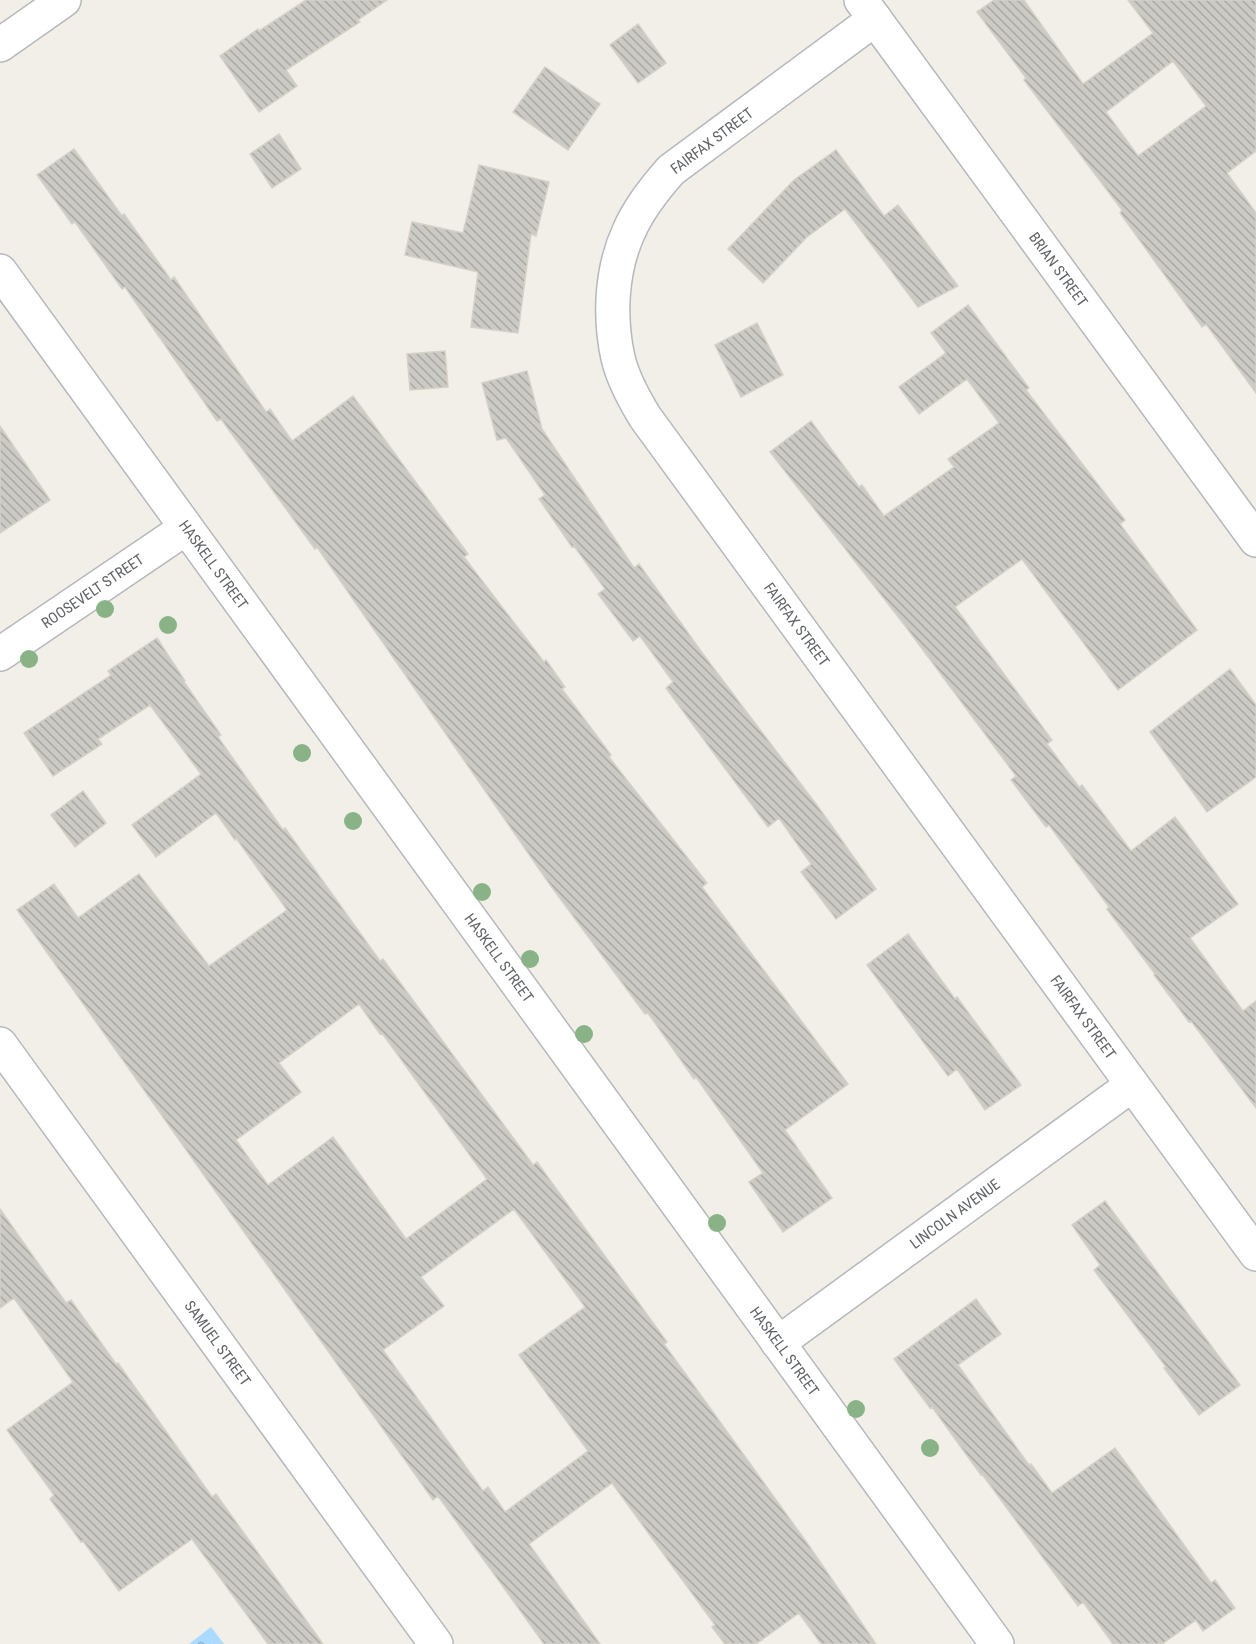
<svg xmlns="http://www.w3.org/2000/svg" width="1256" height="1644" font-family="'Roboto Condensed',sans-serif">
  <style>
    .water { fill: url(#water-ripples) }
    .building { fill: url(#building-back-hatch); stroke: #d6d1c6; stroke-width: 1.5; fill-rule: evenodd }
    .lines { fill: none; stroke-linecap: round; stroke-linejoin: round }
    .minor-casing { stroke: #b5b8bc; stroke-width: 36 }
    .minor { stroke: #fff; stroke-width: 33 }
    .tree { fill: #89b387 }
    .labels { text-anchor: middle; stroke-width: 4.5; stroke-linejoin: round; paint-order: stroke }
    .street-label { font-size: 15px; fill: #5f6368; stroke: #fff }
  </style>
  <defs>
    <pattern id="water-ripples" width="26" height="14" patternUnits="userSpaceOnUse" patternTransform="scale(1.5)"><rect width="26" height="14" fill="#aadaff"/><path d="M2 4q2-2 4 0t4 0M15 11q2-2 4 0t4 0" fill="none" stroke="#8eb4d2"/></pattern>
    <pattern id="building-back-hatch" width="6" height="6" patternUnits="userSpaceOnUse" patternTransform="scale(1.5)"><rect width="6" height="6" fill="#cccac5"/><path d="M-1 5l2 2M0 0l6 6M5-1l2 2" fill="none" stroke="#a9a8a4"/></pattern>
  </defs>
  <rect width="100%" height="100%" fill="#f1efe8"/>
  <path class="water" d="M211,1627L224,1644H189Z"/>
  <path class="building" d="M306,0H387L358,20L360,22L286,70L297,86L259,112L220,56L258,29L259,31Z
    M994,0H1024L1083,84L1153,33L1128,0H1256V151L1227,173L1256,213V393L1206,324L1202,327L1166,277L1120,213L1122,210L1024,80L1026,78L977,12ZM1173,61L1206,106L1138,156L1106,112Z
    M638,24L666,63L638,83L610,45Z
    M545,67L600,104L568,150L513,112Z
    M279,134L301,169L272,188L250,154Z
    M74,149L122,216L124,214L171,280L174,277L266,412L270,409L292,441L353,396L468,554L464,557L544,662L546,660L565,687L562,689L611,755L609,757L707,883L702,887L848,1084L785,1130L832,1198L783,1232L749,1182L763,1173L696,1077L694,1079L648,1013L645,1014L548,882L317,547L315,549L221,419L217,421L125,287L122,289L75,222L72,224L37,175Z
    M836,150L884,216L898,205L958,286L918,307L845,209L807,237L763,283L728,249L794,180Z
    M479,165L549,182L536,236L531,234L518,333L471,327L478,272L405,255L412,222L463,233Z
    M968,305L1029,388L1026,390L1125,520L1120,524L1197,630L1118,690L1022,559L955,607L1052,740L1047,744L1079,787L1082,785L1131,851L1175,817L1238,904L1190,938L1243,1011L1256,1001V1108L1191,1021L1189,1022L1154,975L1155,974L1107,909L1109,907L1049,825L1046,827L1011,780L1016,776L906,627L770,452L811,421L859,487L862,485L884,516L954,467L948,459L999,423L967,379L919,414L899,387L946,353L931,333Z
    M757,323L783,375L741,397L715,345Z
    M445,351L448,387L410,390L407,354Z
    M527,371L542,429L634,568L639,564L703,654L822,812L876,889L836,919L801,872L811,864L779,818L768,827L666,688L673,682L640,636L633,641L598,594L605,589L574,546L572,547L539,499L545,495L506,438L497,440L482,383Z
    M0,426L50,500L0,533Z
    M157,638L185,681L184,682L221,735L218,737L283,830L285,828L380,961L383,959L533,1165L537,1162L667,1342L664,1344L810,1547L876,1644H821L799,1613L756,1644H725L712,1627L715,1625L612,1483L529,1544L600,1644H544L438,1496L433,1500L17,910L54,884L78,918L139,874L209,966L287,910L236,838L235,840L216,813L156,857L132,825L201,774L150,705L98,739L102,744L53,776L24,733L111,675L108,671ZM359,1004L380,1034L382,1033L487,1179L406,1239L333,1137L268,1185L236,1140L301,1092L279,1063ZM514,1209L585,1307L519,1355L588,1451L505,1512L488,1487L483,1491L383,1350L444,1306L421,1277Z
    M1230,669L1256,705V777L1207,812L1150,732Z
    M83,791L106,823L75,847L51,815Z
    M908,934L955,999L957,997L1021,1085L985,1110L957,1069L948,1076L867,965Z
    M1105,1201L1240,1385L1199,1415L1164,1368L1166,1367L1094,1270L1100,1265L1072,1225Z
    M0,1209L66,1303L71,1300L116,1364L118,1363L212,1497L216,1494L323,1644H268L192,1539L119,1591L83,1541L81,1542L50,1499L54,1495L7,1430L73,1382L14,1298L0,1308Z
    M976,1299L1001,1334L958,1365L1029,1465L1031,1464L1052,1493L1115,1448L1211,1583L1215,1580L1235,1608L1203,1631L1196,1620L1162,1644H1113L1083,1602L1078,1606L982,1474L981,1475L932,1407L930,1408L894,1359Z"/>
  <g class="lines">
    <defs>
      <g id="minor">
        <path id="s1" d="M861,0L1256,540"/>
        <path id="s2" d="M875,19L671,170C655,188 639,208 629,231C611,270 609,317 618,358C623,379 634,399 645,417L1256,1254"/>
        <path d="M0,45L64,0"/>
        <path id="s3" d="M0,271L997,1644"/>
        <path id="s4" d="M0,654L186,528"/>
        <path id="s5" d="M0,1044L436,1644"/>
        <path id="s6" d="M778,1343L1132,1085"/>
      </g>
    </defs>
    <use href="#minor" class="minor-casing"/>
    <use href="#minor" class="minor"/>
  </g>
  <g class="tree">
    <circle cx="105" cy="609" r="9"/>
    <circle cx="168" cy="625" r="9"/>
    <circle cx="29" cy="659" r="9"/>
    <circle cx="302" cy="753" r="9"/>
    <circle cx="353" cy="821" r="9"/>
    <circle cx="482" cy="892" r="9"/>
    <circle cx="530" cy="959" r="9"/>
    <circle cx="584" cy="1034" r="9"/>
    <circle cx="717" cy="1223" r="9"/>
    <circle cx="856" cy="1409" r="9"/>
    <circle cx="930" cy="1448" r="9"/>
  </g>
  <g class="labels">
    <g class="street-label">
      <text transform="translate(712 141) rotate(-37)" y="5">FAIRFAX STREET</text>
      <text dy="5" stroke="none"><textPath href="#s1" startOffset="334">BRIAN STREET</textPath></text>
      <text dy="5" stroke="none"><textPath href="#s3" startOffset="363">HASKELL STREET</textPath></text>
      <text dy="5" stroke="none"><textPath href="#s4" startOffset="112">ROOSEVELT STREET</textPath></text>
      <text dy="5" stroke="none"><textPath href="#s2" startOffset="780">FAIRFAX STREET</textPath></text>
      <text dy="5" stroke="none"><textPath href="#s3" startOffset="849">HASKELL STREET</textPath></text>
      <text dy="5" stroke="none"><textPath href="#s2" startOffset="1266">FAIRFAX STREET</textPath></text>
      <text dy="5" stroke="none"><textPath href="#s6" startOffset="219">LINCOLN AVENUE</textPath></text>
      <text dy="5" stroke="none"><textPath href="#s5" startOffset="370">SAMUEL STREET</textPath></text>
      <text dy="5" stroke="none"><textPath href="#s3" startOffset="1335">HASKELL STREET</textPath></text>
    </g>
  </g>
</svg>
